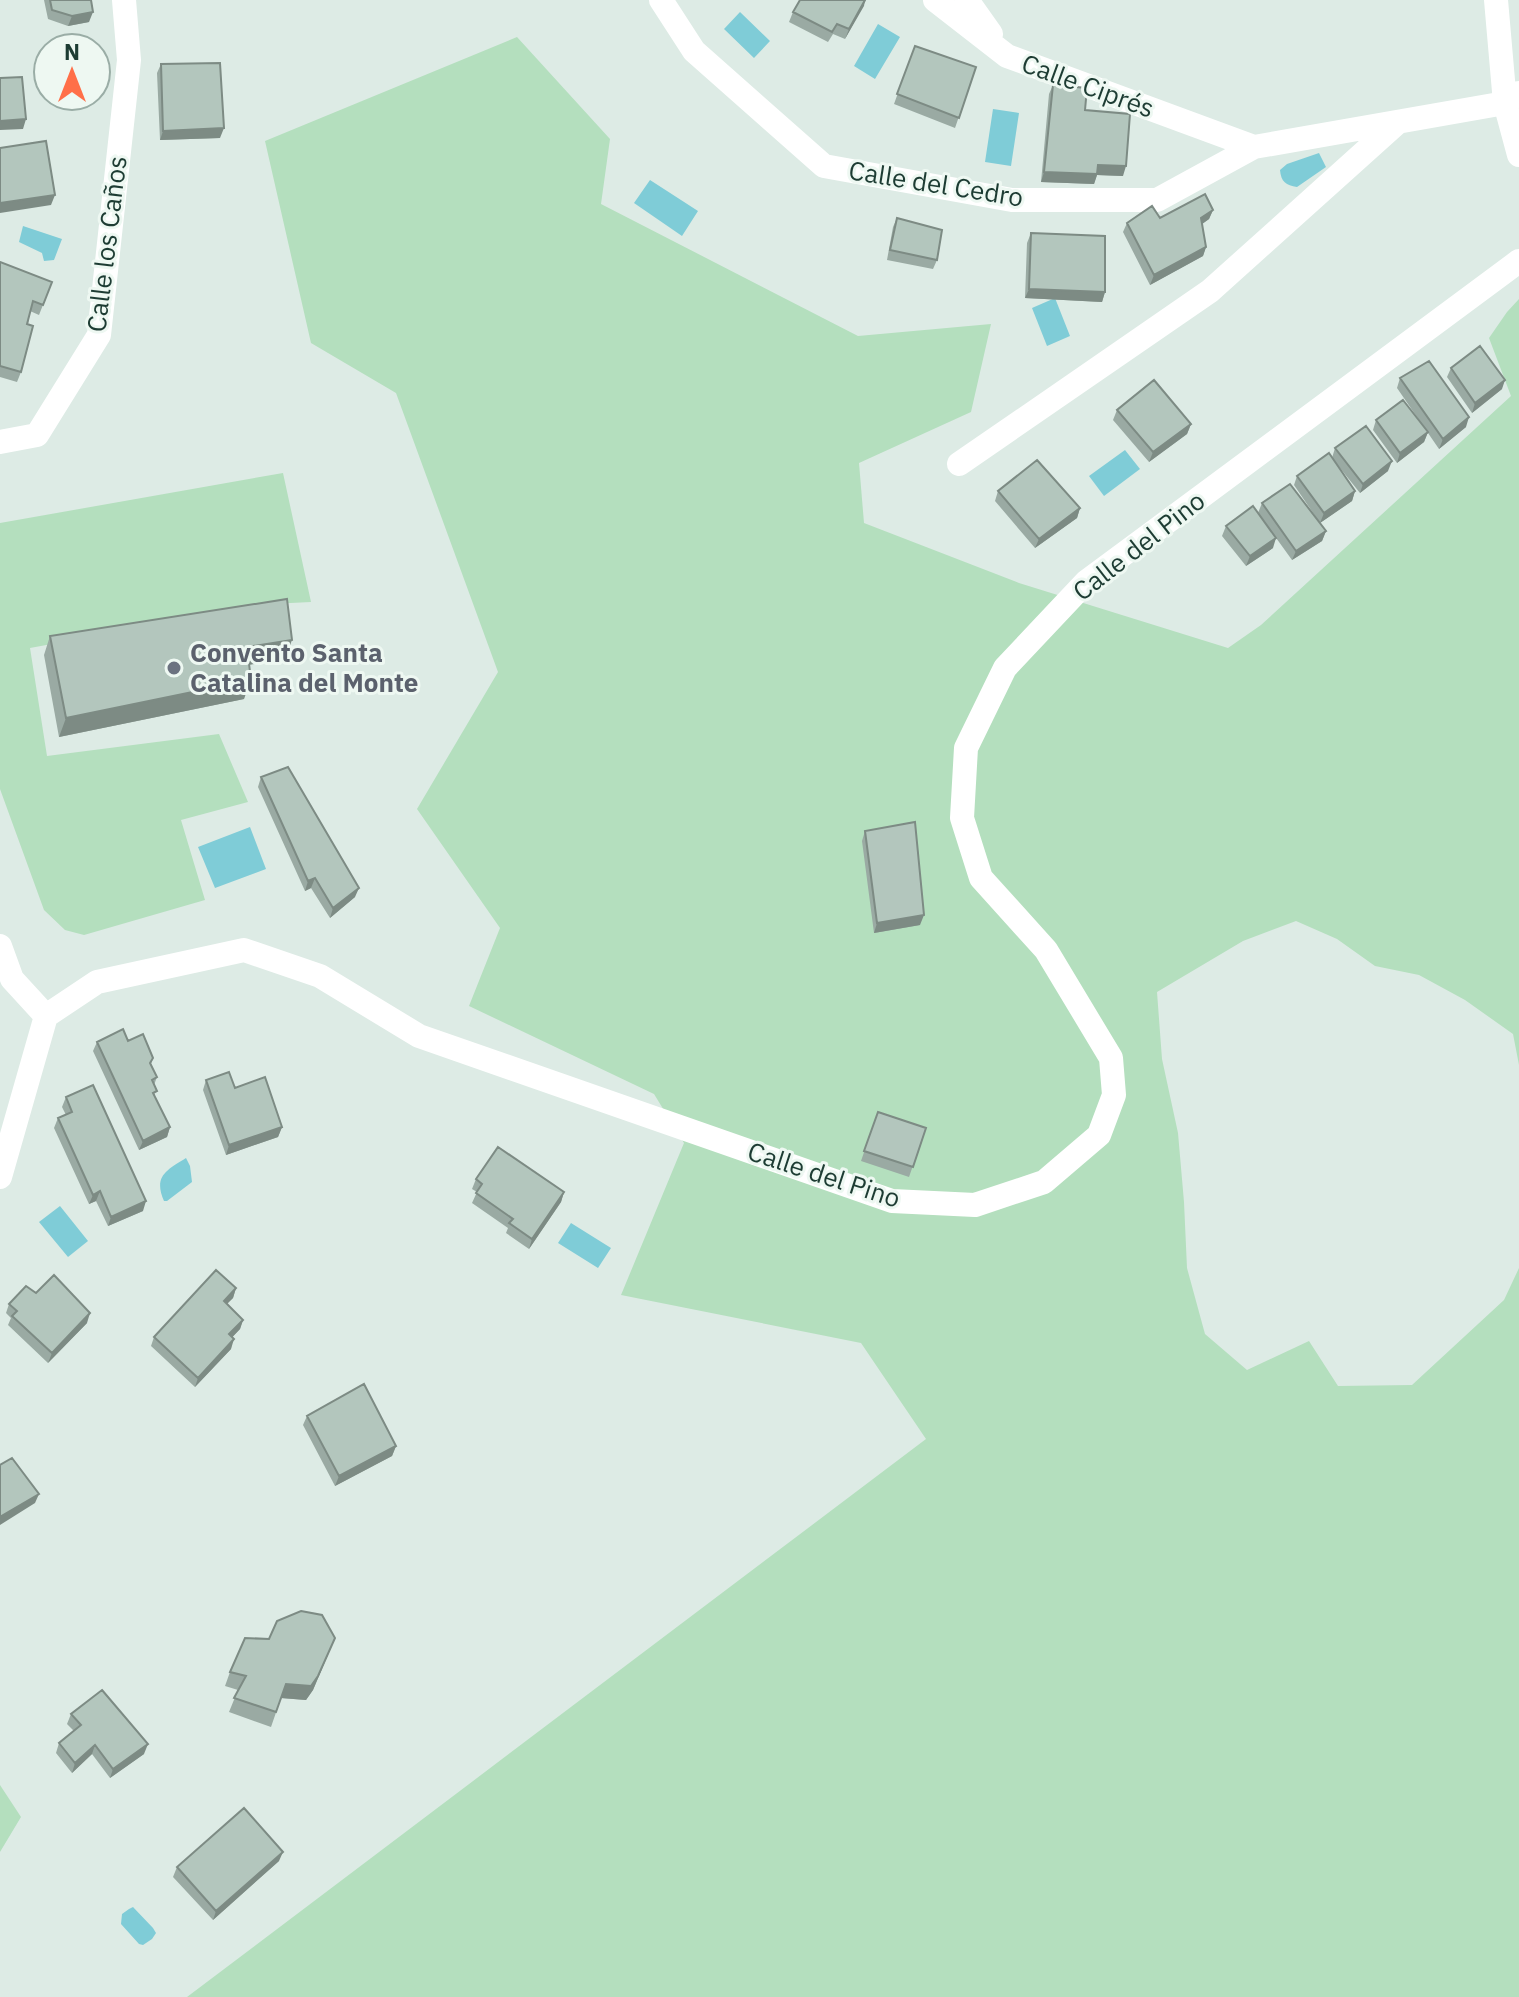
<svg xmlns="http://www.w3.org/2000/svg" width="1519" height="1997" font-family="'IBM Plex Sans',sans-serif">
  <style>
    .green { fill: #b4dfbe }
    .water { fill: #7fccd7 }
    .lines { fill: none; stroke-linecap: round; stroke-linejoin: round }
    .street { stroke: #fff; stroke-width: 24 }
    .wall { fill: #9aaaa3 }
    .shaded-wall { fill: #7d8b84 }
    .building { fill: #b3c6bd; stroke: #7d8b84; stroke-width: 2 }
    .worship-dot { fill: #6b7280; stroke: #eef8f2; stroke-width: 3 }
    .labels { text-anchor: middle; stroke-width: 6; stroke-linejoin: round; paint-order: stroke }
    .street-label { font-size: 26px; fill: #1d3c33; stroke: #eef8f2 }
    .worship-label { font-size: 26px; font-weight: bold; fill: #5b616d; stroke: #eef8f2; text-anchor: start }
  </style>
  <rect width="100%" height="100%" fill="#ddebe5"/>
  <path class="green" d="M517,37L610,139L601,204L858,336L991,324L971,412L859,463L864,523L1019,583L1228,648L1261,625L1511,396L1489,338L1507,312L1519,299V1065L1513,1034L1465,1000L1419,975L1375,966L1337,939L1296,921L1243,941L1157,992L1162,1059L1178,1133L1184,1202L1187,1268L1205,1334L1247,1370L1309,1341L1338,1386L1412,1385L1504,1300L1519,1268V1997H187L926,1439L861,1343L621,1295L684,1143L654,1094L469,1006L500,928L417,809L498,672L396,393L311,343L265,141Z
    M283,473L311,602L270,604L30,648L47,756L219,734L248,802L181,820L205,900L84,935L65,930L44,910L0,789V523Z
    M0,1785L21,1817L0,1852Z"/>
  <path class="water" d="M740,12L770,41L754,58L724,29Z
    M878,24L900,37L875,79L854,66Z
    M993,109L1019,113L1011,166L985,162Z
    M1319,153L1326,167L1297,187C1286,185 1281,182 1280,170L1287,164Z
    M650,180L698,211L682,236L634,203Z
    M23,226L62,239L54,260L44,261L42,253L19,242Z
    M1055,298L1070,336L1047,346L1032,308Z
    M1125,450L1140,469L1104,496L1089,476Z
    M250,827L266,869L215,888L198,847Z
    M186,1158L190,1166L192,1182L167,1201H164C153,1176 167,1170 186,1158Z
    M60,1206L88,1241L68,1257L39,1222Z
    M571,1223L611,1248L598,1268L558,1243Z
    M133,1907L153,1928L156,1933L152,1939L143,1945L139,1944L121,1924L122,1914L129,1909Z"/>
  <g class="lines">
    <path class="street" d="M661,0L694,51L824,166L1012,200H1157L1254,147L1505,103L1519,93
      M935,0L1007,56L1254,147
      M967,0L991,34
      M1496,0L1505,103L1519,155
      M0,442L37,435L99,335L129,60L124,0
      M959,464L1210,291L1398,122
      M0,946L12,979L46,1016
      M0,1177L46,1016L97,982L244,950L320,976L419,1036L892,1201L975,1205L1044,1182L1099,1135L1114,1095L1111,1058L1046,950L981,878L962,818L966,748L1005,668L1086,582L1519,261"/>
  </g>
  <path class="wall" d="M44,0H91L89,22L68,26L48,19Z
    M800,0H866L845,39L833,34L828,42L789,22L793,12Z
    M915,46L976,67L955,128L894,104Z
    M161,64L220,138L160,140L157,73Z
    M1053,85L1085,110L1123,176L1097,175L1094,184L1041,182L1049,94Z
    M1213,210L1209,219L1202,224L1206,247L1203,256L1150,285L1123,232L1127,223Z
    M897,218L937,260L933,269L887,260L893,227Z
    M1031,233L1105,292L1102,302L1025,298L1027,243Z
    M0,262L52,282L39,315L30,311L21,372L17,382L0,377Z
    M1451,368L1502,389L1472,413L1447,377Z
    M1400,378L1466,427L1439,449L1397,388Z
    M1117,410L1191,424L1187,434L1149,462L1113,420Z
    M1376,420L1428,432L1424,442L1397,463L1373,430Z
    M1335,448L1388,471L1360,493L1332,458Z
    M1297,476L1355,491L1352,501L1320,523L1294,485Z
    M998,491L1080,508L1077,518L1035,548L995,501Z
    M1262,503L1326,531L1322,541L1292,560L1258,513Z
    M1226,526L1273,548L1246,566L1222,536Z
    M50,636L285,659L249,665L244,699L59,737L44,655Z
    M261,777L355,897L330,918L311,888L305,891L258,787Z
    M865,831L920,925L874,933L862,841Z
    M128,1041L153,1058L151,1064L157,1077L154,1085L155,1097L170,1127L167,1137L139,1150L93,1051L97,1042Z
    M206,1080L235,1088L282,1127L278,1137L226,1155L203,1090Z
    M66,1097L143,1211L108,1226L96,1201L89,1204L54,1128L58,1118L66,1115L62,1107Z
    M878,1112L926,1128L909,1177L861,1161Z
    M476,1179L564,1192L561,1202L529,1249L506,1233L508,1228L472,1203L477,1192L472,1189Z
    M236,1288L233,1298L226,1304L243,1320L240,1329L232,1337L231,1349L195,1387L151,1346L154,1337Z
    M36,1293L87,1323L48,1363L8,1325L11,1318L6,1313L9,1304Z
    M307,1416L396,1446L392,1456L335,1486L303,1425Z
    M335,1638L313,1690L306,1700L281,1698L271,1727L229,1712L238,1690L225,1686L230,1672L269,1639Z
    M71,1714L144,1754L110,1778L92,1754L72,1773L56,1753L59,1743L74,1731L67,1724Z
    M279,1861L213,1920L173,1877L177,1867Z"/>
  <path class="shaded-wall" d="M865,0L864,6L845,39L849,29Z
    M93,12L89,22L68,26L72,16Z
    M26,119L23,129L0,130V121Z
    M224,128L220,138L160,140L163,131Z
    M1098,165L1126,166L1123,176L1097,175L1094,184L1041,182L1044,172Z
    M55,195L51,205L0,213V203Z
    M1213,210L1209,219L1198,227L1201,218Z
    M1206,247L1203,256L1150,285L1154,275Z
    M1029,289L1105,292L1102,302L1025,298Z
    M1505,380L1502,389L1472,413L1475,403Z
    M1469,417L1466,427L1439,449L1443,439Z
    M1191,424L1187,434L1149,462L1153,452Z
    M1428,432L1424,442L1397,463L1400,453Z
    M1392,461L1388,471L1360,493L1363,484Z
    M1355,491L1352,501L1320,523L1324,513Z
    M1080,508L1077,518L1035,548L1039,539Z
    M1326,531L1322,541L1292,560L1296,551Z
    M1276,538L1273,548L1246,566L1250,556Z
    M292,640L285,659L240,666L247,647Z
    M251,680L244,699L59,737L66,718Z
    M315,878L311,888L305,891L308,881Z
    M359,888L355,897L330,918L333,908Z
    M924,915L920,925L874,933L877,923Z
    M170,1127L167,1137L139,1150L143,1141Z
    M282,1127L278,1137L226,1155L229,1145Z
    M100,1191L96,1201L89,1204L93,1195Z
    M564,1192L561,1202L529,1249L532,1239Z
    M146,1201L143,1211L108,1226L111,1217Z
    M236,1288L233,1298L220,1311L224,1301Z
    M90,1313L87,1323L48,1363L52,1353Z
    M243,1320L240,1329L226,1344L229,1334Z
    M234,1339L231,1349L195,1387L198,1378Z
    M396,1446L392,1456L335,1486L339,1476Z
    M39,1494L35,1503L0,1525V1517Z
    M335,1638L313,1690L306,1700L281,1698L286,1684Z
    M148,1744L144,1754L110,1778L113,1769Z
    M95,1745L92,1754L72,1773L75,1763Z
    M283,1852L279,1861L213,1920L216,1911Z"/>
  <path class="building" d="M50,0H91L93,12L72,16L52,10Z
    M800,0H865L849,29L837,24L832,32L793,12Z
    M915,46L976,67L959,118L897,94Z
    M220,63L224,128L163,131L161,64Z
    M22,77L26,119L0,121V78Z
    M1053,85L1087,88L1085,110L1130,114L1126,166L1098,165L1097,174L1044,172Z
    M46,141L55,195L0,203V148Z
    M1205,194L1213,210L1201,218L1206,247L1154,275L1127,223L1152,206L1160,218Z
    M897,218L942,230L937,260L890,250Z
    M1031,233L1105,236V292L1029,289Z
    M0,262L52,282L43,305L33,301L27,324L33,326L21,372L0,366Z
    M1480,346L1505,380L1475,403L1451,368Z
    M1429,361L1469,417L1443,439L1400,378Z
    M1154,380L1191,424L1153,452L1117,410Z
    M1403,400L1428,432L1400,453L1376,420Z
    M1366,426L1392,461L1363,484L1335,448Z
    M1329,453L1355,491L1324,513L1297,476Z
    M1037,460L1080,508L1039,539L998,491Z
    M1290,484L1326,531L1296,551L1262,503Z
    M1253,506L1276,538L1250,556L1226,526Z
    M287,599L292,640L247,647L251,680L66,718L50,636Z
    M288,767L359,888L333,908L315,878L308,881L261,777Z
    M915,822L924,915L877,923L865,831Z
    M123,1029L128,1041L143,1034L153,1058L150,1063L157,1077L152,1080L157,1091L153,1093L170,1127L143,1141L97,1042Z
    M229,1072L235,1088L265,1077L282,1127L229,1145L206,1080Z
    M93,1085L146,1201L111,1217L100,1191L93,1195L58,1118L72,1112L66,1097Z
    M878,1112L926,1128L913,1167L864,1151Z
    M498,1147L564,1192L532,1239L509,1223L513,1219L476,1193L482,1184L476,1179Z
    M216,1270L236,1288L224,1301L243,1320L229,1334L234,1339L198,1378L154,1337Z
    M54,1275L90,1313L52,1353L12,1316L17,1311L9,1304L26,1286L36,1293Z
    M364,1384L396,1446L339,1476L307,1416Z
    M12,1458L39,1494L0,1517V1465Z
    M301,1611L322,1615L335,1638L318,1676L311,1686L286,1684L276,1712L234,1698L246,1676L230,1672L245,1638L269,1639L277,1621Z
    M102,1690L148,1744L113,1769L95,1745L75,1763L59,1743L81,1725L71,1714Z
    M244,1808L283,1852L216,1911L177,1867Z"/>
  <circle class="worship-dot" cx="174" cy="668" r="8"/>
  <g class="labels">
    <g class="street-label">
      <text transform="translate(1088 86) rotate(20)" y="9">Calle Ciprés</text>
      <text transform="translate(936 184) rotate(9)" y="9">Calle del Cedro</text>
      <text transform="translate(107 244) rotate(-83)" y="9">Calle los Caños</text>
      <text transform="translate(1139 546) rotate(-38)" y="9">Calle del Pino</text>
      <text transform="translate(824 1175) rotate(18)" y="9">Calle del Pino</text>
    </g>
    <g class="worship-label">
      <text x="190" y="662">Convento Santa<tspan x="190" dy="30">Catalina del Monte</tspan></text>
    </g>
  </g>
  <g transform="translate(72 72)"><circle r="38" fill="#eef8f2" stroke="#9aada6" stroke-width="2"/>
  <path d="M0-6L14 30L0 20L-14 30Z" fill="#ff6f48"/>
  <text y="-12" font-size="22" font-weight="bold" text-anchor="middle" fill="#1d3c33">N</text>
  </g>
</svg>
